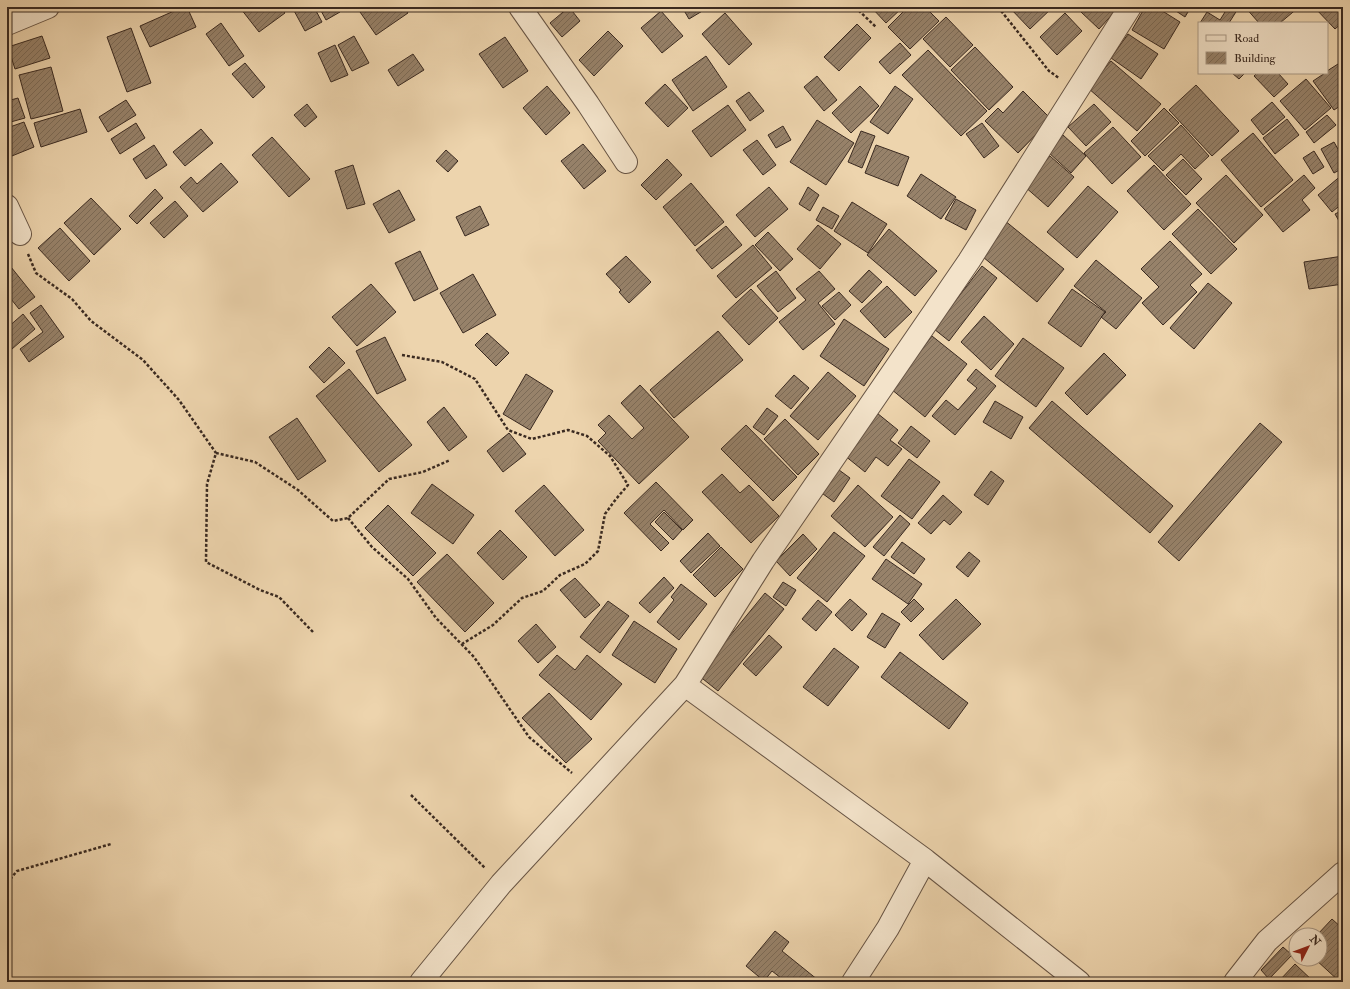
<svg xmlns="http://www.w3.org/2000/svg" width="1350" height="989" font-family="'IM FELL Double Pica',serif">
  <style>
    .building { fill: url(#building-hatch); stroke: #3a2a21 }
    .lines { fill: none; stroke-linecap: round; stroke-linejoin: round }
    .minor-casing { stroke: #675444; stroke-width: 24 }
    .path { stroke: #3a2a21; stroke-width: 2.5; stroke-dasharray: 3 2; stroke-linecap: butt }
    .minor { stroke: #f3e3ca; stroke-width: 22 }
  </style>
  <defs>
    <pattern id="building-hatch" width="6" height="6" patternUnits="userSpaceOnUse"><rect width="6" height="6" fill="#97826a"/><path d="M-1 1l2-2M0 6l6-6M5 7l2-2" fill="none" stroke="#7c6b57"/></pattern>
  </defs>
  <rect width="100%" height="100%" fill="#edd4ad"/>
  <filter id="stains"><feTurbulence type="fractalNoise" baseFrequency=".005" numOctaves="4"/><feColorMatrix values="0 0 0 0 .2 0 0 0 0 .09 0 0 0 0 .02 0 0 0 .5 -.17"/></filter>
  <radialGradient id="worn" r=".72"><stop offset=".6" stop-color="#630" stop-opacity="0"/><stop offset="1" stop-color="#630" stop-opacity=".3"/></radialGradient>
  <path class="building" d="M183,7H187L196,27L150,47L140,26Z
    M244,7H280L285,13L259,32L241,9Z
    M292,7H314L322,22L305,31Z
    M319,7H338L340,12L326,20Z
    M368,7H404L408,13L376,35L360,12Z
    M569,7L580,21L562,37L550,23Z
    M682,7H709L689,19Z
    M871,7H903L886,23Z
    M908,7H925L939,21L910,49L888,27Z
    M1009,7H1053L1030,29Z
    M1085,7H1119L1099,29L1081,12Z
    M1145,7H1156L1180,22L1164,49L1132,30Z
    M1170,7H1191L1185,17Z
    M1217,7H1239L1229,23H1200L1207,12L1220,20L1225,12Z
    M1245,7H1299L1280,23H1259Z
    M1314,7H1343V22L1335,29Z
    M661,11L683,36L662,53L641,28Z
    M725,13L752,44L729,65L702,34Z
    M1065,13L1082,31L1057,55L1040,37Z
    M946,17L973,45L950,67L923,39Z
    M221,23L244,56L229,66L206,34Z
    M857,24L871,38L839,71L824,57Z
    M131,28L151,83L127,92L107,37Z
    M608,31L623,46L594,76L579,60Z
    M1128,34L1158,54L1141,79L1111,58Z
    M42,36L50,58L15,69L8,47Z
    M354,36L369,63L352,71L338,45Z
    M505,37L528,71L503,88L479,54Z
    M900,43L911,55L890,74L879,62Z
    M335,45L348,75L331,82L318,53Z
    M975,47L1013,87L989,110L951,70Z
    M928,50L987,111L961,136L902,75Z
    M413,54L424,70L398,86L388,70Z
    M706,56L727,87L693,111L672,80Z
    M1111,61L1161,104L1137,131L1088,88Z
    M245,63L265,87L253,98L232,74Z
    M1338,64L1343,71V104L1334,110L1313,81L1325,73H1327V71Z
    M51,67L63,111L31,119L19,75Z
    M1232,73H1245L1239,79Z
    M1257,73H1278L1288,84L1274,97L1254,76Z
    M817,76L837,100L824,111L804,87Z
    M1306,79L1331,108L1305,130L1280,101Z
    M665,84L688,108L668,127L645,103Z
    M1196,85L1239,131L1212,156L1169,110Z
    M547,86L570,113L546,135L523,108Z
    M860,86L879,106L851,133L832,113Z
    M895,86L913,99L888,134L870,122Z
    M1023,91L1051,119L1018,153L985,121L998,108L1003,113Z
    M749,92L764,111L750,121L736,101Z
    M18,98L25,118L7,123V101Z
    M126,100L136,115L108,132L99,117Z
    M1272,102L1285,117L1263,135L1251,120Z
    M307,104L317,117L305,127L294,115Z
    M1094,104L1111,122L1086,146L1068,127Z
    M728,105L746,130L711,157L692,131Z
    M1164,108L1179,123L1145,156L1131,141Z
    M80,109L87,132L41,147L34,123Z
    M1327,115L1336,125L1314,143L1306,132Z
    M1287,119L1299,135L1275,154L1263,138Z
    M817,120L854,143L826,185L790,162Z
    M24,122L34,147L7,158V128Z
    M136,123L145,138L120,154L111,139Z
    M982,123L999,146L984,158L966,134Z
    M1181,125L1209,156L1195,169L1181,154L1163,171L1148,156Z
    M783,126L791,140L776,148L768,135Z
    M1113,127L1141,157L1112,184L1084,153Z
    M201,129L213,143L185,166L173,152Z
    M861,131L875,136L862,168L848,162Z
    M1253,133L1293,180L1261,207L1221,160Z
    M1063,135L1086,156L1071,173L1048,152Z
    M272,137L310,179L289,197L252,155Z
    M757,140L776,165L763,175L743,150Z
    M1334,142L1343,158V168L1334,173L1321,149Z
    M583,144L606,171L584,189L561,161Z
    M154,145L167,165L146,179L133,159Z
    M876,145L909,157L898,186L865,173Z
    M446,150L458,161L448,172L436,161Z
    M1314,151L1324,167L1313,174L1303,158Z
    M1050,156L1074,177L1048,207L1024,186Z
    M667,159L682,175L656,200L641,185Z
    M1183,159L1202,179L1186,195L1166,175Z
    M221,163L238,182L203,212L180,187L191,177L197,184Z
    M353,165L365,204L347,209L335,171Z
    M1154,165L1191,204L1164,230L1127,191Z
    M921,174L956,197L941,219L907,196Z
    M1343,174V203L1332,212L1318,195Z
    M1226,175L1263,215L1234,243L1196,203Z
    M1304,175L1315,188L1302,200L1310,210L1283,232L1264,209Z
    M691,183L724,222L695,246L663,207Z
    M1088,186L1118,212L1077,258L1047,232Z
    M769,187L788,209L755,237L736,215Z
    M808,187L819,195L810,211L799,204Z
    M155,189L163,198L137,224L129,216Z
    M399,190L415,220L389,233L373,204Z
    M91,198L121,229L94,255L64,223Z
    M956,199L976,210L966,230L945,219Z
    M175,201L188,216L164,238L150,223Z
    M852,202L887,224L868,253L834,231Z
    M480,206L489,225L465,236L456,217Z
    M823,207L839,216L832,229L816,220Z
    M1198,209L1237,249L1211,274L1172,234Z
    M1343,210V228L1335,214Z
    M1004,220L1064,269L1037,302L977,252Z
    M818,225L841,244L820,269L797,249Z
    M726,226L742,245L712,269L696,250Z
    M60,228L90,261L69,281L38,248Z
    M889,229L937,271L915,296L867,255Z
    M768,232L793,259L780,271L755,245Z
    M1170,241L1202,274L1190,285L1197,292L1163,325L1142,303L1159,287L1141,269Z
    M753,245L772,268L736,298L717,276Z
    M420,251L438,289L414,301L395,263Z
    M626,256L651,282L629,303L619,292L621,290L606,274Z
    M1343,256V284L1309,289L1304,262Z
    M1096,260L1142,298L1116,329L1101,317L1106,312L1074,286Z
    M7,262L35,297L19,309L7,294Z
    M982,266L997,278L949,341L934,329Z
    M869,270L882,282L862,303L849,291Z
    M776,271L796,298L778,312L757,286Z
    M819,271L835,289L818,303L835,324L803,350L779,322L806,300L796,289Z
    M473,274L496,315L463,333L440,293Z
    M1208,283L1232,303L1194,349L1170,328Z
    M371,284L396,312L357,346L332,317Z
    M887,286L912,312L885,338L860,311Z
    M751,289L778,318L749,345L722,316Z
    M1072,289L1105,312L1081,347L1048,323Z
    M839,292L851,305L835,320L822,306Z
    M41,305L64,337L29,362L20,349L43,332L30,313Z
    M23,314L35,329L12,349L7,343V328Z
    M984,316L1014,344L991,370L961,342Z
    M844,319L889,349L864,386L820,356Z
    M718,331L743,360L674,418L650,390Z
    M487,333L509,353L496,366L475,345Z
    M932,336L967,364L925,417L891,389Z
    M385,337L406,380L377,394L356,351Z
    M1023,338L1064,368L1036,407L995,376Z
    M329,347L345,363L324,383L309,367Z
    M1104,353L1126,375L1087,415L1065,393Z
    M349,369L412,445L379,472L316,396Z
    M976,369L996,386L955,435L932,416L946,400L958,410L977,388L967,380Z
    M828,372L856,396L818,440L790,416Z
    M526,374L553,391L530,430L503,414Z
    M794,375L809,388L791,409L775,396Z
    M640,385L689,437L639,484L598,441L606,433L598,425L609,415L632,439L644,428L621,403Z
    M995,401L1023,417L1011,439L983,422Z
    M1052,401L1173,506L1150,533L1029,428Z
    M444,407L467,437L449,451L427,422Z
    M767,408L778,416L764,435L753,427Z
    M877,413L898,430L890,440L902,449L888,466L876,457L865,472L844,455Z
    M297,418L326,461L298,480L269,437Z
    M785,419L819,454L798,475L764,439Z
    M1260,423L1282,442L1179,561L1158,542Z
    M746,425L797,477L773,501L721,449Z
    M911,426L930,441L917,458L898,443Z
    M509,433L526,454L503,472L487,451Z
    M909,459L940,482L912,519L881,496Z
    M835,467L850,478L834,502L819,491Z
    M991,471L1004,481L988,505L974,495Z
    M722,474L740,493L749,485L779,516L751,543L702,492Z
    M656,482L693,520L683,530L664,510L650,524L669,543L661,551L624,513Z
    M432,484L474,515L453,544L411,513Z
    M544,485L584,530L555,556L515,511Z
    M858,485L893,517L865,547L831,516Z
    M943,495L962,512L950,525L944,520L931,534L918,523Z
    M388,505L436,553L413,576L365,528Z
    M664,512L682,530L673,540L655,522Z
    M900,515L910,524L884,556L873,547Z
    M500,530L527,557L503,580L477,553Z
    M834,532L865,556L827,602L797,578Z
    M708,533L720,546L691,573L680,561Z
    M803,534L817,549L790,576L776,561Z
    M902,542L925,559L914,574L891,557Z
    M721,547L743,569L715,597L693,575Z
    M969,552L980,561L968,577L956,567Z
    M447,554L494,603L465,632L417,582Z
    M886,559L922,584L908,604L872,579Z
    M664,577L674,588L650,613L639,603Z
    M575,578L600,605L585,618L560,590Z
    M783,582L796,590L786,606L773,597Z
    M681,584L707,604L679,640L657,622L674,600L671,597Z
    M765,593L784,609L718,691L698,675Z
    M850,599L867,614L852,631L835,615Z
    M914,599L924,609L911,622L901,612Z
    M956,599L981,624L943,660L919,635Z
    M818,600L832,612L816,631L802,619Z
    M608,601L629,616L600,653L580,637Z
    M882,613L900,624L885,648L867,637Z
    M634,621L677,649L655,683L612,655Z
    M536,624L556,647L538,663L518,641Z
    M769,635L782,647L756,676L743,664Z
    M834,648L859,667L828,706L803,687Z
    M900,652L968,703L949,729L881,677Z
    M557,655L575,670L587,655L622,684L591,720L539,675Z
    M549,693L592,739L566,763L522,718Z
    M1332,919L1343,929V982H1340L1315,959H1320V935H1317Z
    M775,931L789,942L782,951L818,980L816,982H786L772,971L764,981L746,966Z
    M1283,947L1292,955L1269,979L1261,970Z
    M1295,964L1314,982H1278Z"/>
  <g class="lines">
    <defs>
      <path id="minor" d="M520,7L588,104L626,162
        M7,24L48,7
        M7,206L20,234
        M685,685L763,561L969,261L1130,7
        M421,982L501,884L685,685L925,860L1079,982
        M853,982L888,928L925,860
        M1235,982L1267,941L1343,873"/>
    </defs>
    <use href="#minor" class="minor-casing"/>
    <path class="path" d="M855,7L876,27
      M998,7L1049,71L1059,78
      M28,254L36,273L72,299L91,321L143,360L179,400L216,453
      M402,355L442,362L475,379L508,430L532,439L568,430L587,436L610,456L628,485L616,499L605,514L598,551L585,564L560,575L543,591L522,598L493,625L462,644
      M348,518L372,547L408,579L436,618L474,657L529,737L572,773
      M313,632L279,597L260,590L206,562L207,484L216,453L255,462L298,490L333,521L348,518L389,479L423,472L450,460
      M411,795L485,868
      M7,883L17,871L111,844"/>
    <use href="#minor" class="minor"/>
  </g>
  <rect width="1350" height="989" fill="none" stroke="#edd4ad" stroke-width="24"/>
  <rect x="8" y="8" width="1334" height="973" fill="none" stroke="#3a2a21" stroke-width="2"/>
  <rect x="12" y="12" width="1326" height="965" fill="none" stroke="#3a2a21"/>
  <rect x="1198" y="22" width="130" height="52" fill="#f3e3ca" stroke="#a99986"/>
  <rect x="1206" y="35" width="20" height="6" fill="#f3e3ca" stroke="#a99986"/>
  <text x="1234" y="42" font-size="12" fill="#3a2a21">Road</text>
  <rect x="1206" y="52" width="20" height="12" fill="url(#building-hatch)" stroke="#a99986"/>
  <text x="1234" y="62" font-size="12" fill="#3a2a21">Building</text>
  <g transform="translate(1308 947) rotate(48)"><circle r="19" fill="#f3e3ca" stroke="#a99986"/>
  <path d="M0-3L7 15L0 10L-7 15Z" fill="#8f2418"/>
  <text y="-6" font-size="11" font-weight="bold" text-anchor="middle" fill="#3a2a21">N</text>
  </g>
  <rect width="100%" height="100%" filter="url(#stains)"/>
  <rect width="100%" height="100%" fill="url(#worn)"/>
</svg>
